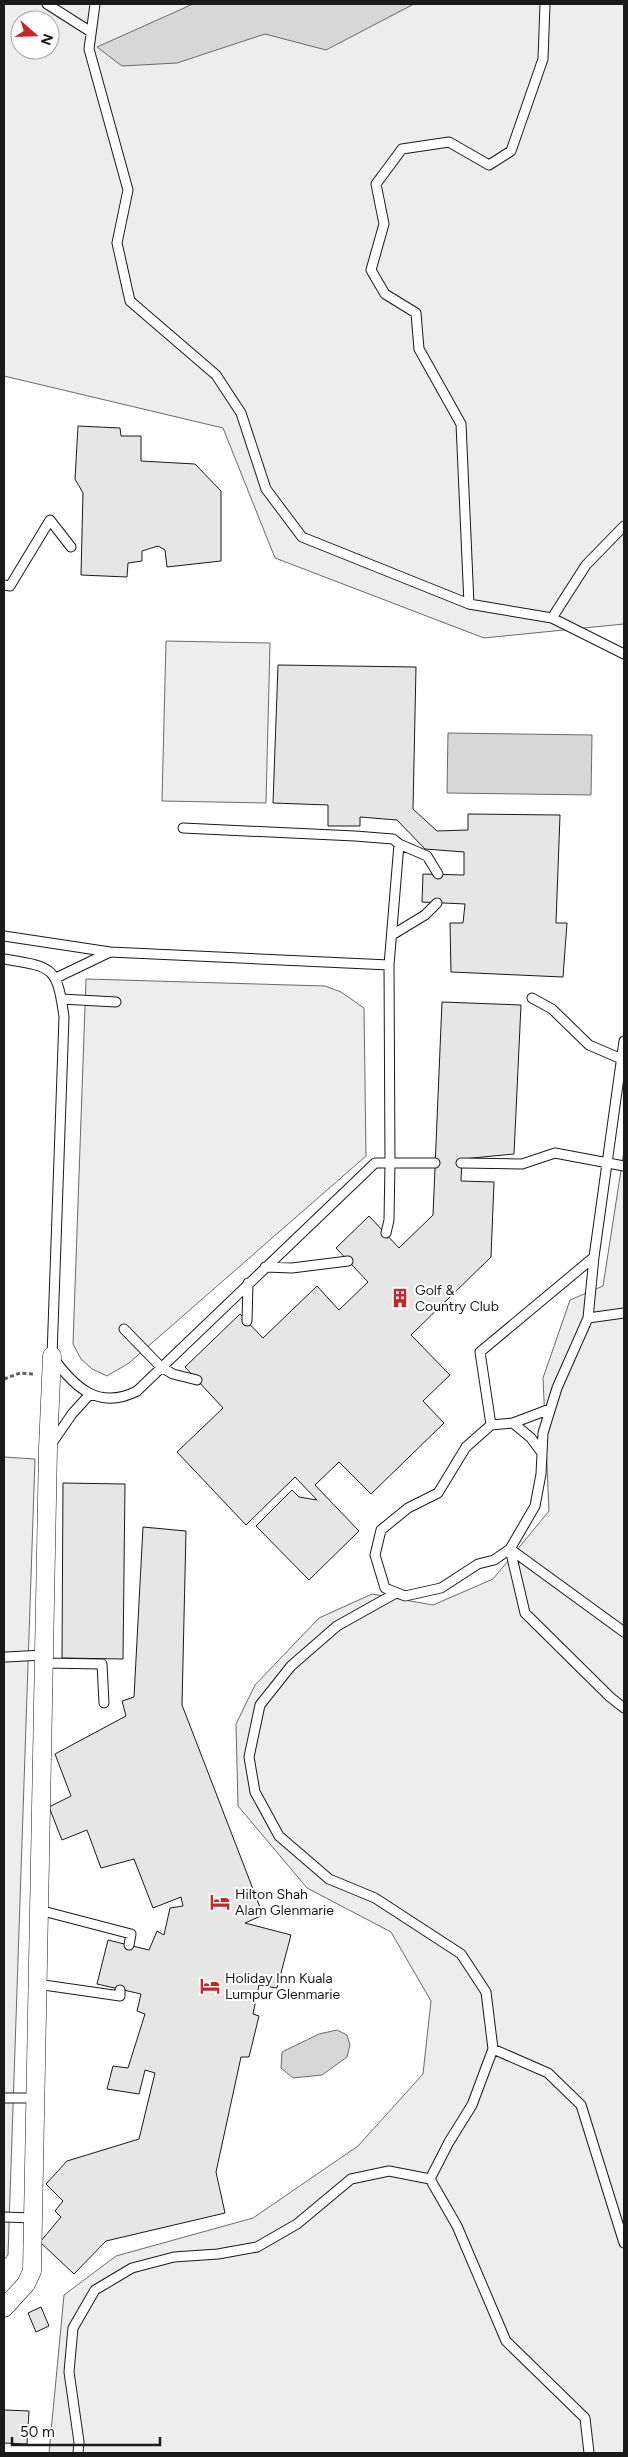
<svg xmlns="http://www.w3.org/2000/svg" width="628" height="2457" font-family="Figtree,sans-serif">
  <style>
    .built { fill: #ededed; stroke: #6a6a6a; fill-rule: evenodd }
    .water { fill: #d7d7d7; stroke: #6a6a6a }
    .building { fill: #e6e6e6; stroke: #1a1a1a }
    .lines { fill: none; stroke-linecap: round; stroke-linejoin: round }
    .lane-casing { stroke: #1a1a1a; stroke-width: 11 }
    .street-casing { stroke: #1a1a1a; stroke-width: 19 }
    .path { stroke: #5f5f5f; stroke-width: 3; stroke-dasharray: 4 2.5; stroke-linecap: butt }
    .lane { stroke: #fff; stroke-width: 9 }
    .street { stroke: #fff; stroke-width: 18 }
    .labels { text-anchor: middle; stroke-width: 4; stroke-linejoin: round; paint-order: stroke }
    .poi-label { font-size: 14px; fill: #1a1a1a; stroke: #fff; text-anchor: start }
  </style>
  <rect width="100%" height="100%" fill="#fff"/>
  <path class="built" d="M4,4H624V624L484,638L275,558L223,428L4,376ZM20,20H50V50H20Z
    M166,641L270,643L266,803L162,801Z
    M86,979L325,986L341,992L364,1008L366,1156L129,1363L107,1376L92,1369L81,1359L73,1344Z
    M624,1151V2453H49L64,2295L116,2256L253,2218L358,2146L423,2074L431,2001L391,1932L307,1888L238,1806L236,1724L255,1685L319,1618L372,1594L433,1605L493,1579L549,1511L543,1378L570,1300L603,1286Z
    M4,1457L35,1459L8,2255L4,2260Z"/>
  <path class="water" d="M193,4H414L326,50L265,34L177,63L122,66L97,47Z
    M448,733L592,735L591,795L447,793Z
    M337,2030L347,2035L350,2045L347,2057L322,2075L293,2078L281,2068L282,2052L319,2034Z"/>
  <path class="building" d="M78,426L120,428L121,436H141V461L195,464L221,491V561L167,567L165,550L158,546L142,551V561L128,563L127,577L81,575L83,493L75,479Z
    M278,665L416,667L413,809L437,831L468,830V814L560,815L556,923H567L563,977L451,972L450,923H463L465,904L422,902L423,874L464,875V852L425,849L397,820L360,817V826H328V805L273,803Z
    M442,1002L521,1005L514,1154L462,1159L461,1181L494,1182L491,1257L411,1335L450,1375L423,1401L444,1423L371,1494L339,1462L315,1485L359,1531L309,1580L256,1526L292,1490L299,1497L317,1500L295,1477L246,1525L177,1452L223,1408L185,1367L240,1314L263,1338L317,1286L339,1310L368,1282L336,1248L369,1216L399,1248L433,1215Z
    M63,1483L125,1484L123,1659L62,1658Z
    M143,1527L186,1531L182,1705L263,1915L245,1923L291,1935L277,1988L259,1985L253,2014L259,2016L249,2057H241L216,2172L225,2213L106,2241L74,2274L40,2242L61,2217L55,2211L63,2201L46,2184L67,2161L139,2139L155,2073L145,2070L139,2094L107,2089L113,2066L128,2068L145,2014L137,2011L141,1994L97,1984L108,1940L149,1950L157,1931L164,1935L170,1908L183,1906L181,1897L153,1908L134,1859L101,1868L87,1830L62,1840L49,1807L71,1796L55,1754L126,1716L122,1701L134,1697Z
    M41,2307L49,2326L36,2332L28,2313Z
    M4,2410L29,2411L27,2444L4,2443Z"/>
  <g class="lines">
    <defs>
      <path id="lane" d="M47,4L91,32
        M95,4L89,49L128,190L117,243L130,301L216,375L241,413L266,489L302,537L469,604L461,424L419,349L416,313L385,294L371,270L384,224L376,184L402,149L449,142L489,165L511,151L543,59L545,4
        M4,585L10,586L50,520L71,547
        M469,604L552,618L624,654
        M552,618L586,565L624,526
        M399,844L427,856L438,874
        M392,935L425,915L437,903
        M4,936L110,952L389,965
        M4,959C53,967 57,966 64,1017L52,1356C73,1386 98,1411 137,1391L375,1163H390L389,965L399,844L393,839L355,836L183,828
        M56,978L110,952
        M532,998L552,1009L589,1045L624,1060
        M61,999L116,1002
        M461,1163L522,1164L555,1153L624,1166
        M386,1233L389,1220L390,1163H435
        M265,1267L292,1268L348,1261
        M588,1318L624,1313
        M247,1321L248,1283
        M124,1329L161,1367L173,1374L197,1380
        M513,1423L550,1409
        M491,1425L480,1352L594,1257L624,1041
        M52,1443L72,1414L90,1394
        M542,1453L531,1438L513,1423L491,1425L466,1447L438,1493L408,1508L381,1530L375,1555L385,1588L405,1596L441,1588L478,1564L494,1560L510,1549L535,1506L541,1474L543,1433L557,1388L588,1318L594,1257
        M510,1549L525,1613L610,1697L624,1708
        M510,1549L624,1632
        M6,1657L44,1655
        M44,1663L102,1664L104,1703
        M39,1910L131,1934L129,1945
        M37,1984L120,1996V1990
        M493,2049L548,2073L581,2105L624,2243
        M4,2098H35
        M430,2179L457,2226L506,2341L585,2418L589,2453
        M4,2217L33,2218
        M78,2453L79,2442L69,2372L73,2328L95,2290L132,2268L174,2257L218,2254L257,2247L297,2224L351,2179L389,2171L430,2179L449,2142L472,2105L493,2049L486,1992L461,1954L375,1898L329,1879L279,1836L255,1792L249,1757L260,1705L291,1666L337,1626L396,1593"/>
      <path id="street" d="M4,2308L26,2284L32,2271L48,1448L52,1356"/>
    </defs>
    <use href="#lane" class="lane-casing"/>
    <use href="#street" class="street-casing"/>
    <path class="path" d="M4,1379L20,1373L33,1374"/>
    <use href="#lane" class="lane"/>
    <use href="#street" class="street"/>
  </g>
  <defs>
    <symbol id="building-bare" viewBox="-9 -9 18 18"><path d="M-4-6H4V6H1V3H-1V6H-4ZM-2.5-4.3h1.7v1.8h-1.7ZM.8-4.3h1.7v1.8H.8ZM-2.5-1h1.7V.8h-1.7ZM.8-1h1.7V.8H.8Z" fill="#c62828" stroke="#fff" stroke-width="2.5" paint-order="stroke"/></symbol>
    <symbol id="hotel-bare" viewBox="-9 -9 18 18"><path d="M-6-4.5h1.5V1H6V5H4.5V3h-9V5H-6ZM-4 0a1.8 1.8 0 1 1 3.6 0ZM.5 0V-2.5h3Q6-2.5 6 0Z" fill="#c62828" stroke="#fff" stroke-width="2.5" paint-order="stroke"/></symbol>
  </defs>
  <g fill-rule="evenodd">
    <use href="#building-bare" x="386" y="1284" width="28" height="28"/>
    <use href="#hotel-bare" x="206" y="1888" width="28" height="28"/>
    <use href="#hotel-bare" x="196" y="1972" width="28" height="28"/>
  </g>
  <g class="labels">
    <g class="poi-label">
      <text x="415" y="1295">Golf &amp;<tspan x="415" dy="16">Country Club</tspan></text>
      <text x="235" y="1899">Hilton Shah<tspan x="235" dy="16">Alam Glenmarie</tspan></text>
      <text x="225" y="1983">Holiday Inn Kuala<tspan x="225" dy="16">Lumpur Glenmarie</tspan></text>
    </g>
  </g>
  <rect width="628" height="2457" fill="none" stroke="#1a1a1a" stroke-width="10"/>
  <g transform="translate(35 35) rotate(110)"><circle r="24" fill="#ffffff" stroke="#a3a3a3"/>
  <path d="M0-4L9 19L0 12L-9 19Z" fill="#c62828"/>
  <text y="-8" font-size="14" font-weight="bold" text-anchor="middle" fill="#1a1a1a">N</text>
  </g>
  <path d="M12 2437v8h148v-8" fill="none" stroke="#1a1a1a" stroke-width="2.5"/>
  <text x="20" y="2437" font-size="15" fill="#1a1a1a" stroke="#ffffff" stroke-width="4" paint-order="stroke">50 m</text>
</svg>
